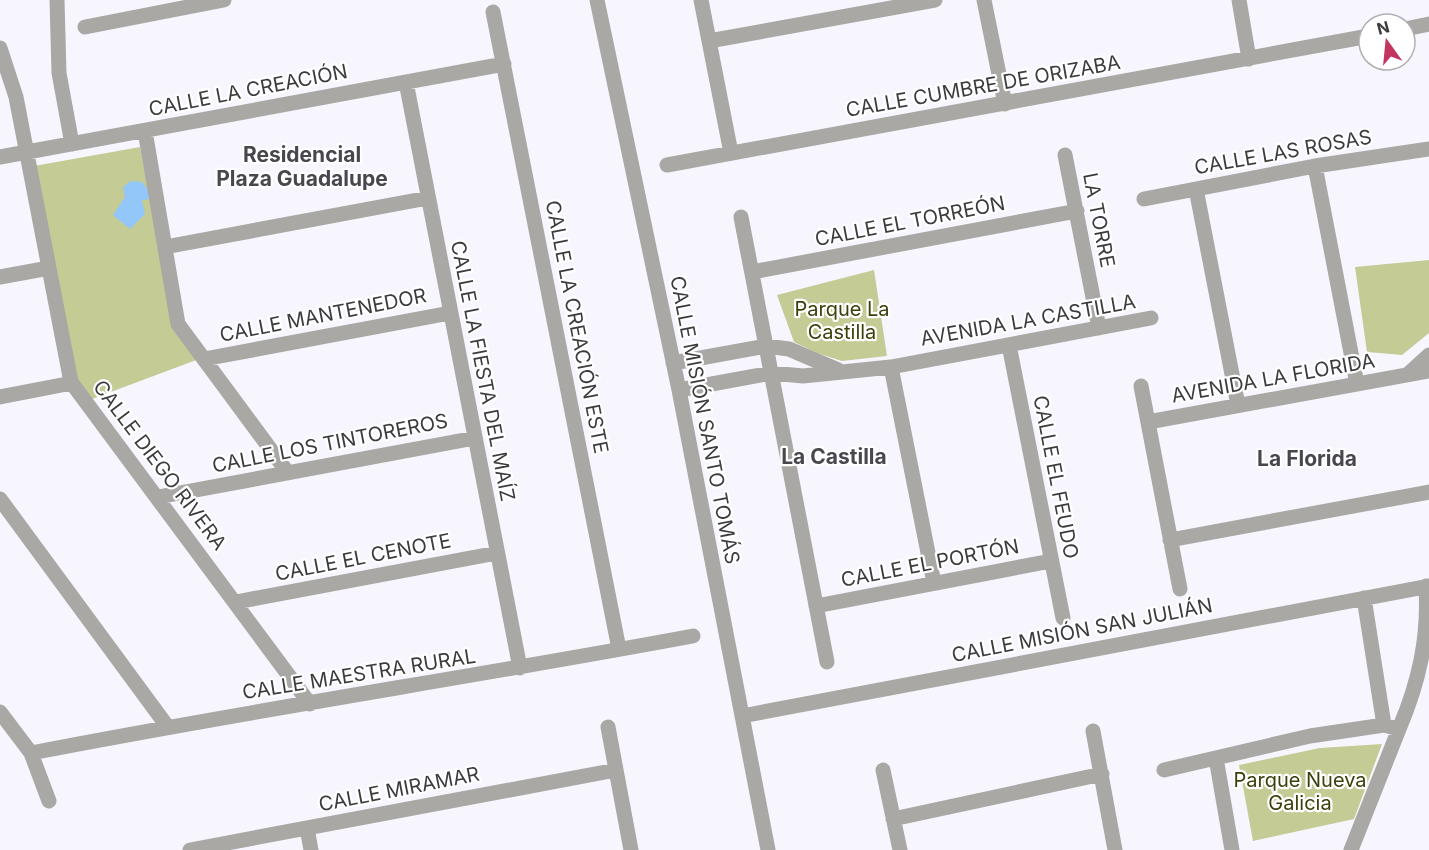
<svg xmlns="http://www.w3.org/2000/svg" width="1429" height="850" font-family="Inter,sans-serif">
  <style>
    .green { fill: #c4cb94 }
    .water { fill: #93c7fa }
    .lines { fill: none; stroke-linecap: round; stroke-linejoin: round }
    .minor { stroke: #a9a8a4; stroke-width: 15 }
    .labels { text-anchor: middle; stroke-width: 4.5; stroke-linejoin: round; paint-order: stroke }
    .street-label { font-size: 20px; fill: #3c3c3f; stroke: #fff }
    .park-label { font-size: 20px; fill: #3d400b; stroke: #fff }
    .neighbourhood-label { font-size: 21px; font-weight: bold; fill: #48474e; stroke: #fff }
  </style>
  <rect width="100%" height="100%" fill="#f7f6ff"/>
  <path class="green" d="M140,147L170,303L199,359L92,399L78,382L34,166Z
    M1429,260V333L1402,355L1367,352L1355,267Z
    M874,270L887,356L842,361L817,353L794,342L777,295Z
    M1382,744L1354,819L1253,841L1239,765L1320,748Z"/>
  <path class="water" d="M131,181L142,182L148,190L150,199L142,200L145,214L130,229L113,215L125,197L123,187Z"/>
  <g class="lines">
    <path class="minor" d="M57,0L59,73L72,144
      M597,0L679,390L768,850
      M701,0L731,153
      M984,0L1005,104
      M1239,0L1249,59
      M493,12L619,649
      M85,27L224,0
      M1405,29L1429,24
      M709,41L935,0
      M0,48L16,97L71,382L310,704
      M406,82L520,668
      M145,131L178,324L288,473
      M1065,155L1099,328
      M0,157L504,64
      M667,165L1369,36
      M1315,166L1357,384
      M1196,189L1238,405
      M1144,199L1315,166L1429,149
      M741,217L827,662
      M165,247L428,198
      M752,272L1077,211
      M0,277L49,268
      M1009,345L1063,618
      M204,359L450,313
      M673,363L766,346L789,349L838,370
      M891,367L934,583
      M1407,375L1429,355
      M1141,386L1180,589
      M679,390L771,373L803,376L891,367L1151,318
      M0,397L72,383
      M1148,422L1429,371
      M158,497L475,438
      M0,499L167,726
      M1170,540L1429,492
      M1364,598L1384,725
      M236,602L497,553
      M816,606L1051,561
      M0,712L31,753L49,801
      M742,716L1429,586
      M608,727L631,850
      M1399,729C1419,682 1429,638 1426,586
      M1093,731L1115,850
      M31,753C251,710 473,677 693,636
      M1216,758L1232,850
      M883,770L900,850
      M1164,770L1310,736L1384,725L1399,729L1351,850
      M893,819L1102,774
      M307,828L311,850
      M190,850L616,770"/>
  </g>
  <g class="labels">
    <g class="street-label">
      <text transform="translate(983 86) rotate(-10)" y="7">CALLE CUMBRE DE ORIZABA</text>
      <text transform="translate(248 90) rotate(-11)" y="7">CALLE LA CREACIÓN</text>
      <text transform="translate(1283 152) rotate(-10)" y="7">CALLE LAS ROSAS</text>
      <text transform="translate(1099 220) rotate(79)" y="7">LA TORRE</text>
      <text transform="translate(910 221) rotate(-11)" y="7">CALLE EL TORREÓN</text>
      <text transform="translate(323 315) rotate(-11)" y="7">CALLE MANTENEDOR</text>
      <text transform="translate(1028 320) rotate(-10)" y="7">AVENIDA LA CASTILLA</text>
      <text transform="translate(577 327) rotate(79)" y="7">CALLE LA CREACIÓN ESTE</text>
      <text transform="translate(483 371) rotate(79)" y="7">CALLE LA FIESTA DEL MAÍZ</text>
      <text transform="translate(1273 378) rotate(-10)" y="7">AVENIDA LA FLORIDA</text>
      <text transform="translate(705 420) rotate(79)" y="7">CALLE MISIÓN SANTO TOMÁS</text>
      <text transform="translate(330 443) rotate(-11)" y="7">CALLE LOS TINTOREROS</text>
      <text transform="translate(160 465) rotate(53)" y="7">CALLE DIEGO RIVERA</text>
      <text transform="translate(1056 477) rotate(79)" y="7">CALLE EL FEUDO</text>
      <text transform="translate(363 557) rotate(-11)" y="7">CALLE EL CENOTE</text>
      <text transform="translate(930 563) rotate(-11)" y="7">CALLE EL PORTÓN</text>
      <text transform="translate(1082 630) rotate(-11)" y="7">CALLE MISIÓN SAN JULIÁN</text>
      <text transform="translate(359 674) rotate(-9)" y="7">CALLE MAESTRA RURAL</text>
      <text transform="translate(399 789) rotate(-11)" y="7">CALLE MIRAMAR</text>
    </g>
    <g class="park-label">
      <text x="842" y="316">Parque La<tspan x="842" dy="23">Castilla</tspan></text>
      <text x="1300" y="787">Parque Nueva<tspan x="1300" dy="23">Galicia</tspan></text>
    </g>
    <g class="neighbourhood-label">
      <text x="302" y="162">Residencial<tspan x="302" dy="24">Plaza Guadalupe</tspan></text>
      <text x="834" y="464">La Castilla</text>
      <text x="1307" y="466">La Florida</text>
    </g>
  </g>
  <g transform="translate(1387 42) rotate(345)"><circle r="28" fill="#ffffff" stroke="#b1b1b2" stroke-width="1.5"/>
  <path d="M0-4.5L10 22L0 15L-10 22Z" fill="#c33460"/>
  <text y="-9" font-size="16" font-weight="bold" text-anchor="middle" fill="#3c3c3f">N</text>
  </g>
</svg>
